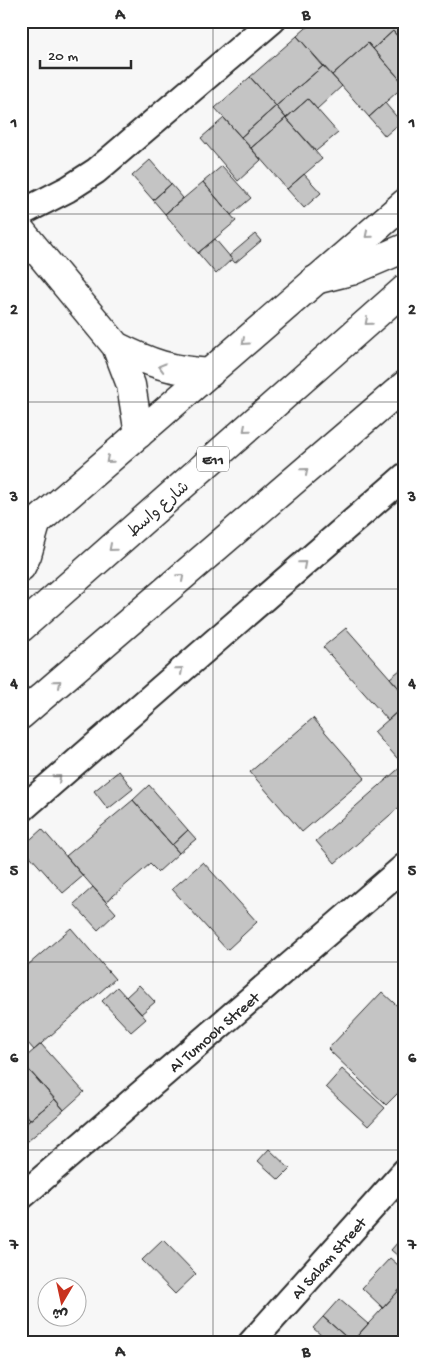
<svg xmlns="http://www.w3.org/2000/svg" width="426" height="1364" font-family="'Gochi Hand','Playpen Sans Arabic',sans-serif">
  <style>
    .building { fill: #c4c4c4; stroke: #2b2b2b }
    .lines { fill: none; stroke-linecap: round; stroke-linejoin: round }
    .minor-casing { stroke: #2b2b2b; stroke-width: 29 }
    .tertiary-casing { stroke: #2b2b2b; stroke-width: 31 }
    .trunk-casing { stroke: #2b2b2b; stroke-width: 31 }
    .minor { stroke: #fff; stroke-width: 25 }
    .tertiary { stroke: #fff; stroke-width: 28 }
    .trunk { stroke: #fff; stroke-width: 28 }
    .oneway { stroke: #a0a0a0 }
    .grid { fill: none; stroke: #2b2b2b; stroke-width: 1; stroke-opacity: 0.55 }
    .labels { text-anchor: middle; stroke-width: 4; stroke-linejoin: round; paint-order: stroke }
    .shield { fill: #fff; stroke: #6b6b6b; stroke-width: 1 }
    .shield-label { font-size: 15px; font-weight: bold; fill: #2b2b2b }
    .street-label { font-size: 16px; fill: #2b2b2b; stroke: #fff }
    .neatline { fill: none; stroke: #2b2b2b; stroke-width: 2 }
    .grid-label { font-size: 16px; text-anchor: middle; font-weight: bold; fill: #2b2b2b }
  </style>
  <rect width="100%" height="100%" fill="#f7f7f7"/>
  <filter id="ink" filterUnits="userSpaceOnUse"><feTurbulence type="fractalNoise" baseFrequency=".02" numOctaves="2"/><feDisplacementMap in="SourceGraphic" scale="10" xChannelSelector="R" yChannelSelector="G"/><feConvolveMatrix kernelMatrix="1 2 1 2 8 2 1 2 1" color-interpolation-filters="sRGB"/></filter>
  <g filter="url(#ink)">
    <path class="building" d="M314,21H405V31L398,37L393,31L373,49L368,43L332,75L297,36Z
      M393,31L405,45V85L373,49Z
      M297,36L323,66L276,106L250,77Z
      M368,43L405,85L369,117L332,75Z
      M323,66L342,86L317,109L308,99L286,118L276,106Z
      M250,77L276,106L241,137L215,108Z
      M308,99L338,133L316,151L286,118Z
      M385,103L401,122L385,136L369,117Z
      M276,106L286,118L251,148L241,137Z
      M224,118L261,160L238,181L201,138Z
      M286,118L322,159L287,189L251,148Z
      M150,160L171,184L153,200L132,176Z
      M222,166L251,198L231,215L203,182Z
      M304,174L321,193L304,208L287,189Z
      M203,182L236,221L198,253L165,214Z
      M171,184L183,198L165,214L153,200Z
      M255,234L261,241L235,263L229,256Z
      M215,239L232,259L216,274L198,253Z
      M346,628L405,695V705L388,720L323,647Z
      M405,666V695L390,678Z
      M405,705V767L374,732Z
      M313,718L365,778L302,832L250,772Z
      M403,765L405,802L335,863L316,841Z
      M119,771L133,789L108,809L94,791Z
      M149,785L188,830L172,845L133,800Z
      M133,800L179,853L158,872L150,864L106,902L66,856Z
      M42,829L83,876L63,893L22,847Z
      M188,830L196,839L179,853L172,845Z
      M203,862L257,922L227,950L172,889Z
      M93,887L116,913L98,930L74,904Z
      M71,928L115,979L34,1050L21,1035V971Z
      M139,985L155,1002L141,1014L126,997Z
      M117,987L146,1019L131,1032L102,1001Z
      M382,992L405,1013V1086L386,1105L328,1049Z
      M41,1044L84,1092L64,1110L21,1061Z
      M21,1061L55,1099L30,1120L21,1110Z
      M342,1069L385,1108L368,1126L326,1087Z
      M55,1099L64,1110L21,1147V1128Z
      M21,1110L30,1120L21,1128Z
      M269,1149L290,1169L279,1180L258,1161Z
      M405,1234V1262L391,1250Z
      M163,1240L196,1274L175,1294L142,1260Z
      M390,1258L405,1271V1284L383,1308L362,1288Z
      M405,1284V1343H364L357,1336Z
      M339,1299L368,1324L352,1342L323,1317Z
      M323,1317L352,1342L330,1343L313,1328Z"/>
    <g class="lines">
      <defs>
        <g id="minor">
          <path d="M21,213L68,189L96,171L272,21"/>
          <path d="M21,810L405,476"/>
          <path id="s1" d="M21,1197L405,866"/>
          <path id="s2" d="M251,1343L405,1171"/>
        </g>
        <path id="tertiary" d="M21,231L116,346L131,385L139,434
          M116,346C152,364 170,370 210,373
          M21,536L405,203"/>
        <path id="trunk" d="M315,280L351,271L405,248
          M21,567L27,555L36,524
          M21,628L405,289
          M21,715L405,385"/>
      </defs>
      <use href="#minor" class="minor-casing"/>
      <use href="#tertiary" class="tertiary-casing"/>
      <use href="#trunk" class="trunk-casing"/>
      <use href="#minor" class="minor"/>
      <use href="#tertiary" class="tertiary"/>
      <use href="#trunk" class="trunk"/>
    </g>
    <defs><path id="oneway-chevron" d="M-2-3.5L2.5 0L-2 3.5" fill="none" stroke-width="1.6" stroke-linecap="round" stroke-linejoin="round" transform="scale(1.25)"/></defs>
    <g class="oneway">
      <use href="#oneway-chevron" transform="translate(368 235) rotate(140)"/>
      <use href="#oneway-chevron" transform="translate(368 322) rotate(139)"/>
      <use href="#oneway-chevron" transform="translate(245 342) rotate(138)"/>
      <use href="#oneway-chevron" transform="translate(162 367) rotate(-164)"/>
      <use href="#oneway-chevron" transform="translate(246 429) rotate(139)"/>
      <use href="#oneway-chevron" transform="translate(109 460) rotate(139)"/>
      <use href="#oneway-chevron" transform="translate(305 471) rotate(-41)"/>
      <use href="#oneway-chevron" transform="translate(112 548) rotate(139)"/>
      <use href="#oneway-chevron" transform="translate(303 564) rotate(-41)"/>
      <use href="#oneway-chevron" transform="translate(181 577) rotate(-41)"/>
      <use href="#oneway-chevron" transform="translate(180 670) rotate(-41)"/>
      <use href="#oneway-chevron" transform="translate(58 683) rotate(-41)"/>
      <use href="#oneway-chevron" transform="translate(58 778) rotate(-41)"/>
    </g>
  </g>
  <path class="grid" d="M213,21V1343M21,214H405M21,402H405M21,589H405M21,776H405M21,962H405M21,1150H405"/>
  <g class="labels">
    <rect class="shield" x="197" y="446.5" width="32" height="25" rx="4"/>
    <g class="shield-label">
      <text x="213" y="464">E11</text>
    </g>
    <g class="street-label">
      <text transform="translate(157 508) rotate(-41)" y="6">شارع واسط</text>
      <text dy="6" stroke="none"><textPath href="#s1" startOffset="254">Al Tumooh Street</textPath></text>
      <text dy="6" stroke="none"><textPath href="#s2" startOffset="115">Al Salam Street</textPath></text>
    </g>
  </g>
  <rect width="426" height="1364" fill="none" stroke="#fff" stroke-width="55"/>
  <g transform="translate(62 1302) rotate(189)"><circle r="24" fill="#ffffff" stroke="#aaaaaa"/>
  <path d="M0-4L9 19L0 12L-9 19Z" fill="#c8321e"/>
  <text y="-8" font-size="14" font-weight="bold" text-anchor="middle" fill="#2b2b2b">ش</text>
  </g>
  <path d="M40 60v8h91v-8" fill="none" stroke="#2b2b2b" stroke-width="2.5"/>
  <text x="48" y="60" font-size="15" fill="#2b2b2b" stroke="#ffffff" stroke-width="4" paint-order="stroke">20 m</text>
  <rect x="28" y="28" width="370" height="1308" class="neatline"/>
  <g class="grid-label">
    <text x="120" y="19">A</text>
    <text x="306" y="19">B</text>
    <text x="14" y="127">1</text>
    <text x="412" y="127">1</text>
    <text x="14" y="314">2</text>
    <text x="412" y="314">2</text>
    <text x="14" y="501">3</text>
    <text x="412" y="501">3</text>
    <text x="14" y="688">4</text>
    <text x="412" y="688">4</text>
    <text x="14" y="875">5</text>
    <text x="412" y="875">5</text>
    <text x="14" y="1062">6</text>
    <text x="412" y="1062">6</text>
    <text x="14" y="1249">7</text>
    <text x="412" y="1249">7</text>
    <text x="120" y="1356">A</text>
    <text x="306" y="1356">B</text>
  </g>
</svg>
